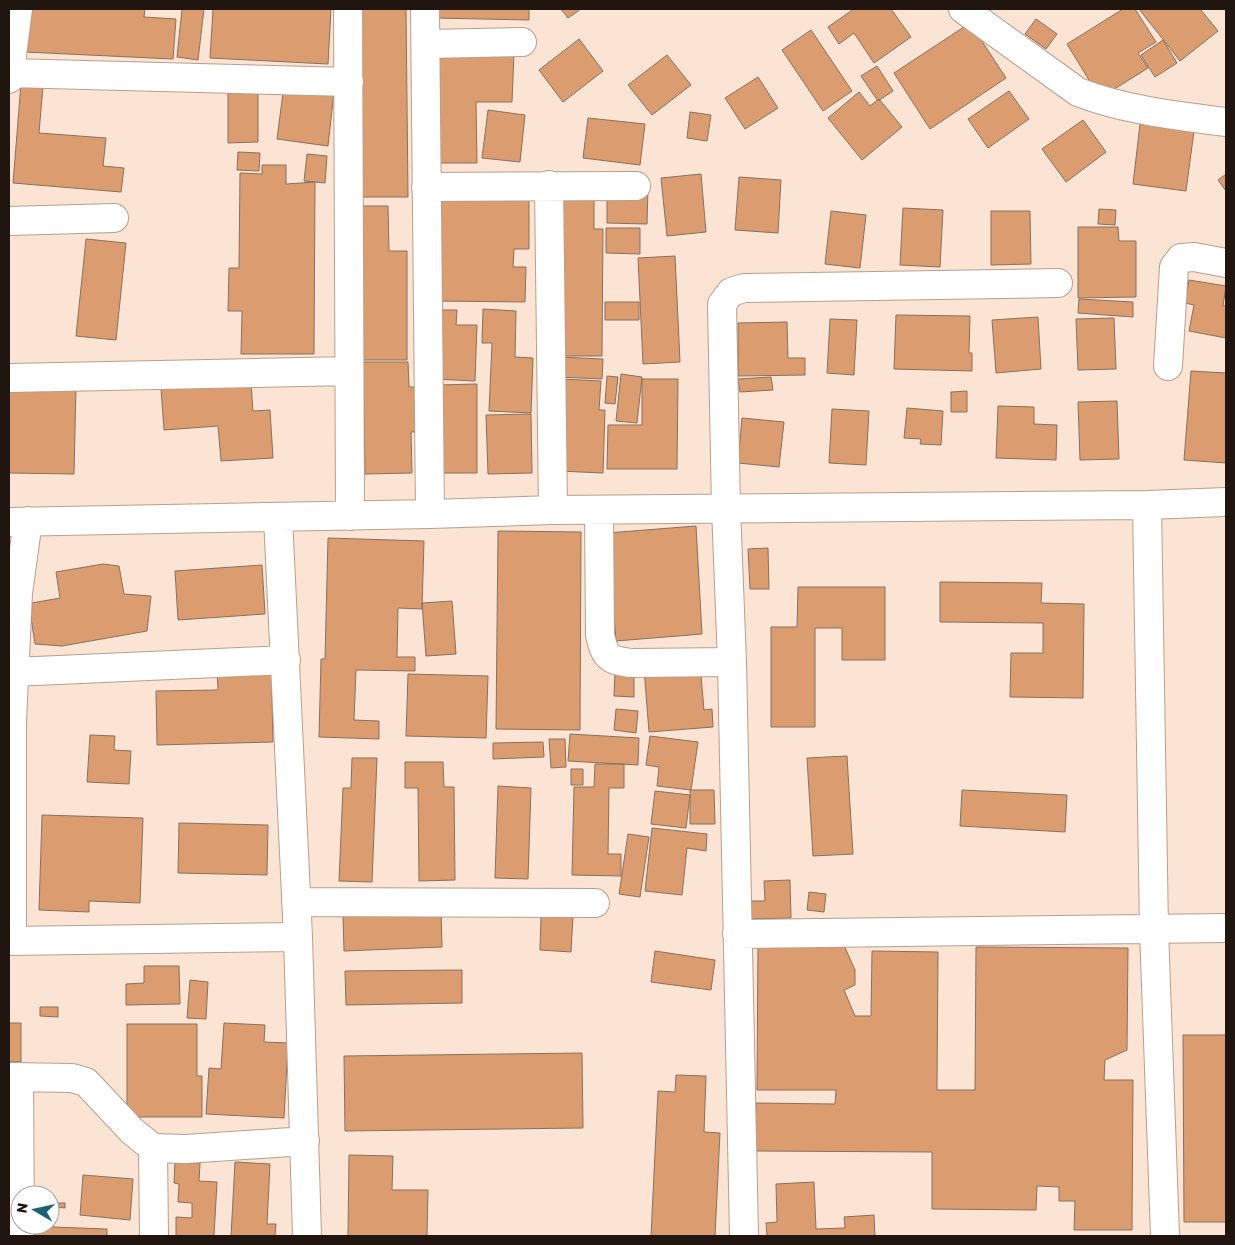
<svg xmlns="http://www.w3.org/2000/svg" width="1235" height="1245" font-family="Rubik,sans-serif">
  <style>
    .building { fill: #db9d6f; stroke: #89705e }
    .lines { fill: none; stroke-linecap: round; stroke-linejoin: round }
    .minor-casing { stroke: #ba9f8c; stroke-width: 30 }
    .minor { stroke: #fff; stroke-width: 28 }
  </style>
  <rect width="100%" height="100%" fill="#fbe4d4"/>
  <path class="building" d="M28,9H145L144,17L176,19L173,59L25,52Z
    M182,9H204L198,60L177,57Z
    M213,9H331L328,64L210,58Z
    M360,9H406L408,197H362Z
    M433,9H529V20L433,18Z
    M561,9H581L568,18Z
    M854,9H891L911,37L874,63L854,33L839,44L828,27Z
    M1123,9H1135L1156,42L1138,53L1148,68L1100,98L1067,44Z
    M1139,9H1200L1218,31L1180,61Z
    M1036,19L1057,34L1046,49L1025,34Z
    M970,23L1006,78L930,129L894,73Z
    M811,30L852,91L823,111L782,50Z
    M579,39L603,71L563,102L539,70Z
    M1163,40L1177,63L1155,77L1141,55Z
    M434,53H514L512,102H476L477,163H435Z
    M667,55L691,85L652,115L628,85Z
    M877,66L893,91L878,101L861,76Z
    M758,77L778,108L745,129L725,98Z
    M21,84L43,86L39,133L106,138L103,166L124,168L121,192L13,183Z
    M284,85L334,92L328,146L277,139Z
    M228,90H258V142L228,143Z
    M1009,91L1029,119L988,148L968,119Z
    M859,92L870,106L879,99L902,127L862,160L828,118Z
    M488,110L525,115L520,162L482,158Z
    M690,112L711,115L707,141L687,138Z
    M588,118L645,124L640,165L583,158Z
    M1083,120L1106,152L1066,182L1042,149Z
    M1140,124L1194,131L1186,191L1133,184Z
    M238,152L260,153L259,171L237,170Z
    M307,154L327,156L325,183L304,181Z
    M262,165H286V184L315,182L314,354H241L242,311H228L229,268H239L240,173L262,174Z
    M701,174L706,232L667,236L661,178Z
    M1226,174V191L1218,180Z
    M739,177L781,180L778,233L735,230Z
    M607,187H648L647,224L607,223Z
    M560,190L594,191V229H603L602,356H558Z
    M529,191V249H514L513,267H526L525,302L435,301L436,193Z
    M361,206H388L389,251H407V360H361Z
    M903,208L943,210L940,267L900,265Z
    M1099,209L1116,210L1115,225L1098,224Z
    M831,211L866,215L860,268L825,264Z
    M991,211H1030L1031,264L991,265Z
    M1078,227H1118L1119,241H1136V297L1078,298Z
    M606,228H640V254L606,253Z
    M86,239L126,243L116,340L76,336Z
    M675,256L680,362L643,364L638,258Z
    M1189,280L1226,286L1223,306H1226V338L1189,331L1194,305L1185,303Z
    M1079,299L1133,302V317L1078,313Z
    M605,302H639V320H605Z
    M483,309L516,311L515,357L533,358L531,413L489,411L492,343H482Z
    M436,310H457L456,325H477L475,381L433,379Z
    M896,315L970,316L969,353H972V371L894,369Z
    M1038,317L1041,369L996,373L992,320Z
    M1114,318L1116,369L1078,370L1076,319Z
    M830,319L857,320L854,375L827,373Z
    M787,322L788,358H805V375L738,376V323Z
    M559,357L603,359L602,379L558,377Z
    M363,362H408L409,387H415L416,432H411L412,473L365,474Z
    M1191,371L1226,373V463L1184,460Z
    M621,374L642,377L637,423L616,421Z
    M607,376L618,377L615,404L605,403Z
    M771,377L773,390L740,392L738,379Z
    M562,379L601,381L599,410H605L603,473L558,471Z
    M642,379H678L677,469H607L608,425H642Z
    M251,383L253,411L270,410L273,458L221,461L218,426L164,430L161,389Z
    M477,384V473H438V385Z
    M9,386L76,387L74,474L9,473Z
    M967,391V412H951V392Z
    M1117,401L1119,459L1080,460L1078,402Z
    M998,406L1034,407V424L1057,425L1056,460L996,458Z
    M907,408L943,411L941,445L920,444L921,439L904,438Z
    M832,409L869,411L866,465L829,463Z
    M531,414L532,473L488,474L486,415Z
    M742,418L784,422L779,467L738,463Z
    M696,526L702,634L616,641L607,533Z
    M498,531L581,532L580,730L496,729Z
    M328,538L424,541L422,609L398,608L397,657H415V671L356,670L354,720L379,721V739L319,737L321,659H325Z
    M768,548L769,589H750L748,549Z
    M103,564L119,566L124,594L151,596L147,631L62,646L35,644L31,618L32,603L60,598L56,572Z
    M262,565L265,614L178,620L175,571Z
    M940,582L1042,583L1041,603L1084,604L1083,698L1010,697L1011,653H1043V623L940,622Z
    M798,587H885V660H842V628H815V727H771V627H797Z
    M452,601L456,654L426,656L422,603Z
    M271,651L273,742L157,745L156,691L218,690L216,653Z
    M700,664L704,710L712,709L713,727L649,732L644,669Z
    M615,671L634,672V697L614,696Z
    M408,674L488,676L486,738L406,736Z
    M616,709L638,711L636,733L614,730Z
    M570,734L639,738L638,765L568,761Z
    M90,735L115,736L114,750L131,751L129,784L87,782Z
    M650,736L698,742L691,790L657,786L659,767L646,765Z
    M549,739H565L566,767L551,768Z
    M543,742L544,757L493,759V743Z
    M847,756L853,854L813,856L807,758Z
    M352,758H377L372,882L339,881L343,788H351Z
    M405,762H443L444,787H454L455,880L419,881L418,788H405Z
    M595,764H624V788H609L608,854H621V876L572,875L574,787H594Z
    M571,769H583V785H571Z
    M498,786L531,788L528,879L495,878Z
    M690,790H714L715,824H690Z
    M962,790L1067,795L1065,832L960,826Z
    M655,791L690,795L686,828L651,824Z
    M42,815L143,818L140,903L89,901V912L39,910Z
    M179,823L268,825L267,875L178,873Z
    M652,828L707,834L706,851L687,848L682,895L645,891Z
    M628,834L649,837L640,897L619,894Z
    M790,880L791,918L750,919V901H765L764,881Z
    M809,892L826,894L824,912L807,910Z
    M441,911L442,947L344,951L343,915Z
    M541,916L573,917L571,952L540,950Z
    M758,942L843,943L855,970V985L844,990L855,1016H871L872,951L938,952L937,1090H975L976,947L1128,948L1127,1050L1105,1060L1104,1080H1133L1132,1230H1074L1075,1201H1059V1187L1037,1186L1036,1210L932,1209V1152L755,1151L756,1103L835,1104L836,1090H757Z
    M655,951L715,960L711,990L651,982Z
    M144,966H179L180,1004L126,1005V984L144,983Z
    M462,970V1003L346,1005L345,971Z
    M190,980L208,982L206,1019L187,1018Z
    M40,1007H58V1017L40,1016Z
    M9,1023H21V1062H9Z
    M224,1023L265,1025L264,1042L288,1043L284,1118L206,1114L209,1068L221,1069Z
    M127,1024H197V1076H202V1117H127Z
    M1183,1035H1226V1222H1184Z
    M582,1053L583,1128L345,1131L344,1056Z
    M676,1075L706,1076L704,1132L720,1133L715,1236H651L658,1091L675,1092Z
    M349,1155L393,1156L392,1190H428L427,1236H348Z
    M175,1162L200,1163L199,1181L217,1182L214,1236H176V1217L192,1218V1203L178,1202L179,1184L174,1183Z
    M235,1162L270,1164L267,1224H276L275,1236H231Z
    M83,1175L133,1179L130,1220L80,1215Z
    M814,1182L816,1229L845,1228L844,1217L874,1215L875,1236H767L766,1223L777,1222L776,1184Z
    M29,1191H40V1195H29Z
    M50,1203H65V1208L54,1207L53,1227L107,1229V1236H27L28,1225H50Z"/>
  <g class="lines">
    <defs>
      <path id="minor" d="M348,9L350,516
        M425,9L430,514
        M963,9L1078,92C1124,110 1178,116 1226,122
        M426,44L522,42
        M9,73L349,82
        M9,79L18,9
        M549,185L553,510
        M426,187L636,186
        M9,221L114,218
        M1168,366L1174,267L1181,258L1194,257L1226,263
        M9,378L349,371
        M1147,505L1154,929L1165,1236
        M599,510L600,635C605,657 608,660 631,663L732,662
        M278,517L298,937L307,1236
        M9,522L430,514L553,510L1147,505L1226,502
        M9,593H18L12,722V941
        M18,593L28,521
        M13,672L286,660
        M296,902L595,903
        M737,934L1226,928
        M9,941L298,937
        M9,1077L72,1078L86,1082L132,1131L153,1148
        M19,1077L20,1236
        M154,1236L153,1148L186,1149L305,1141
        M744,1236L732,662L726,508L722,304L731,292L744,288L1058,283"/>
    </defs>
    <use href="#minor" class="minor-casing"/>
    <use href="#minor" class="minor"/>
  </g>
  <rect width="1235" height="1245" fill="none" stroke="#20160f" stroke-width="20"/>
  <g transform="translate(35 1210) rotate(279)"><circle r="24" fill="#ffffff" stroke="#a6a29f"/>
  <path d="M0-4L9 19L0 12L-9 19Z" fill="#1a6271"/>
  <text y="-8" font-size="14" font-weight="bold" text-anchor="middle" fill="#20160f">N</text>
  </g>
</svg>
